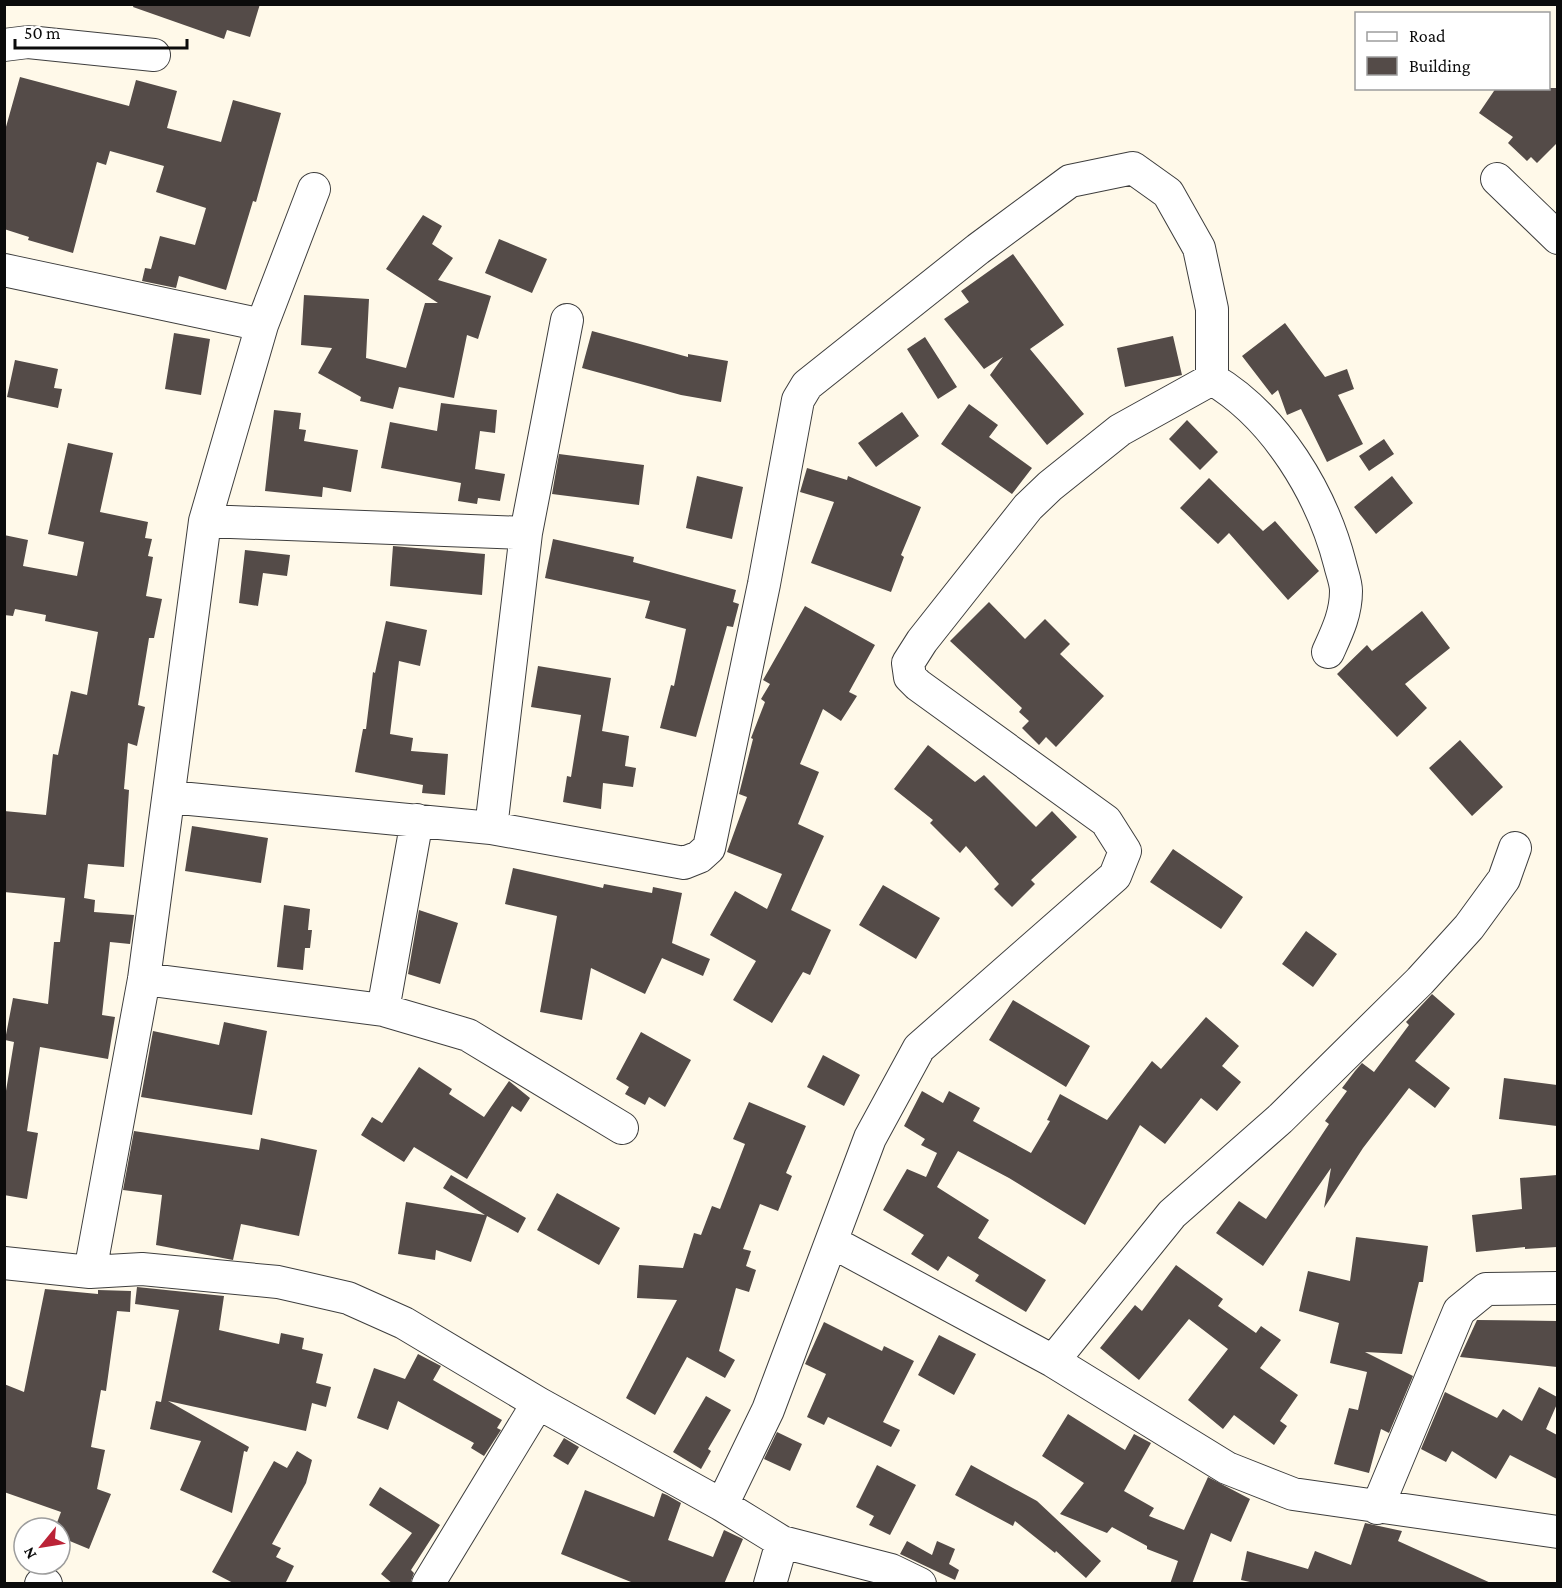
<svg xmlns="http://www.w3.org/2000/svg" width="1562" height="1588" font-family="'Crimson Pro',serif">
  <style>
    .building { fill: #544b48 }
    .lines { fill: none; stroke-linecap: round; stroke-linejoin: round }
    .minor-casing { stroke: #3e3e3e; stroke-width: 34 }
    .minor { stroke: #fff; stroke-width: 32 }
  </style>
  <rect width="100%" height="100%" fill="#fff9e9"/>
  <path class="building" d="M134,4H260L250,37L227,30L224,39L133,7Z
    M20,77L129,106L136,80L177,91L167,128L221,142L233,100L281,113L256,202L253,201L226,290L179,276L176,288L142,281L145,268L151,269L160,236L195,245L206,208L156,192L164,166L110,151L106,165L97,162L73,253L28,240L29,237L4,229V134Z
    M1496,88H1557V143L1537,163L1531,157L1527,161L1508,143L1513,137L1479,113Z
    M423,215L442,226L432,244L453,258L438,280L491,296L478,339L467,335L454,398L399,387L393,409L360,401L361,397L318,373L332,348L301,345L304,295L369,299L366,358L406,368L425,303H438L386,269Z
    M499,239L547,259L532,293L485,273Z
    M1013,254L1064,325L1030,349L1084,414L1047,445L990,375L1003,357L984,369L944,319L969,302L961,291Z
    M1285,323L1325,377L1347,369L1354,389L1338,395L1363,444L1327,462L1301,409L1287,415L1278,390L1272,395L1242,356Z
    M592,331L688,357V354L728,361L721,402L681,395L582,368Z
    M174,333L210,339L201,395L165,389Z
    M1173,336L1182,375L1125,387L1117,348Z
    M925,337L957,387L938,399L907,349Z
    M15,360L58,369L54,388L62,389L58,408L7,397Z
    M441,403L497,410L495,433L480,431L475,469L505,474L500,501L478,498L477,504L458,501L461,483L381,468L390,422L437,431Z
    M969,404L998,425L989,437L1032,468L1012,494L941,444Z
    M274,410L301,413L299,429L306,430L304,441L358,450L351,492L323,487L322,497L265,491Z
    M902,412L919,436L876,467L858,443Z
    M1187,420L1218,452L1200,470L1169,439Z
    M1384,439L1394,454L1369,471L1359,456Z
    M68,443L113,453L100,512L148,522L145,538L152,539L148,556L153,557L146,596L162,599L154,638H149L138,705L145,707L137,746L128,743L124,789L129,790L124,867L88,864L84,898L95,900L94,912L134,915L130,944L110,942L102,1015L115,1017L108,1059L40,1047L27,1131L38,1133L27,1199L4,1195V1103L14,1042L5,1040L13,998L48,1004L54,942H60L65,898L4,892V811L46,815L53,754L58,755L71,691L87,695L98,632L45,621L46,615L15,609L13,616L4,615V535L28,540L23,566L77,576L84,542L48,534Z
    M559,454L644,465L639,505L552,494Z
    M807,468L847,480L848,476L921,507L901,555L904,557L891,592L811,563L834,502L800,492Z
    M697,476L743,487L732,539L686,528Z
    M1392,476L1413,503L1376,534L1354,507Z
    M1209,478L1263,531L1275,521L1319,571L1288,600L1229,533L1218,544L1180,508Z
    M553,539L634,557L633,562L736,590L733,602L739,604L733,627L727,626L696,737L660,728L671,685L674,686L686,629L645,618L650,601L545,578Z
    M393,546L485,554L482,595L390,586Z
    M245,550L290,555L287,576L263,573L258,606L239,603Z
    M989,602L1025,639L1045,619L1070,644L1060,654L1104,696L1056,747L1046,737L1039,745L1022,728L1029,721L1019,712L1022,708L950,641Z
    M805,606L875,645L849,692L857,696L841,721L823,709L800,764L819,772L798,824L824,836L791,910L831,930L810,975L803,972L772,1023L733,1000L756,961L710,935L735,891L767,909L782,874L727,852L747,797L739,794L753,739L751,738L765,702L761,699L770,684L763,680Z
    M1422,611L1450,648L1405,684L1427,708L1397,737L1337,674L1367,645L1372,651Z
    M386,621L427,630L420,666L399,661L390,734L413,738L411,751L448,754L445,795L422,793L423,785L355,772L363,729H366L373,672L375,673Z
    M538,666L611,678L602,731L629,736L625,766L636,768L633,787L603,783L601,809L563,802L567,776L571,777L581,715L531,707Z
    M1460,740L1503,787L1472,816L1429,768Z
    M928,745L975,782L984,775L1036,827L1052,811L1077,837L1031,880L1035,884L1012,907L994,889L999,884L966,846L960,853L930,823L933,820L894,789Z
    M192,826L268,838L261,883L185,871Z
    M1173,849L1243,897L1221,929L1150,882Z
    M513,868L603,888L604,884L652,893L653,887L682,893L672,943L710,959L703,976L662,958L645,994L591,968L582,1020L540,1012L557,916L505,904Z
    M883,885L940,918L916,959L859,925Z
    M284,905L310,909L308,930H312L310,948H305L303,970L277,967Z
    M419,910L458,923L440,984L408,974Z
    M1306,931L1337,954L1313,987L1282,964Z
    M1432,994L1455,1014L1415,1061L1450,1088L1435,1108L1409,1088L1363,1148L1324,1208L1331,1168L1263,1266L1216,1233L1239,1201L1266,1219L1329,1124L1325,1121L1347,1091L1342,1088L1355,1071L1362,1063L1374,1072L1409,1025L1406,1022Z
    M1013,1000L1090,1046L1066,1087L989,1040Z
    M1206,1017L1239,1046L1222,1066L1241,1082L1217,1111L1201,1098L1165,1144L1140,1125L1085,1225L1009,1178L958,1151L937,1187L989,1220L978,1238L1046,1280L1026,1312L975,1281L979,1275L948,1256L938,1271L911,1254L924,1235L883,1210L907,1169L926,1177L937,1153L921,1145L925,1139L904,1126L922,1091L943,1103L949,1091L980,1108L973,1121L1031,1153L1050,1121L1047,1120L1060,1094L1107,1120L1152,1061L1161,1069Z
    M224,1022L267,1031L252,1115L141,1097L153,1031L219,1045Z
    M641,1032L691,1060L665,1107L649,1097L645,1105L625,1094L629,1087L616,1079Z
    M823,1055L860,1075L844,1106L807,1087Z
    M419,1067L452,1089L449,1094L484,1117L509,1081L530,1098L521,1112L512,1106L467,1179L414,1147L404,1162L361,1135L372,1117L382,1123Z
    M1504,1078L1557,1085V1126L1499,1119Z
    M749,1102L806,1126L786,1173L792,1176L778,1211L760,1204L743,1249L751,1251L746,1266L756,1270L749,1292L736,1288L719,1351L735,1360L725,1378L687,1357L655,1415L626,1398L677,1300L637,1298L639,1265L683,1268L694,1233L701,1235L712,1206L720,1209L745,1144L733,1139Z
    M134,1131L259,1150L261,1138L317,1150L299,1236L241,1224L233,1260L156,1245L162,1195L123,1190Z
    M451,1175L526,1218L518,1233L487,1216L471,1262L436,1250L435,1260L398,1254L406,1202L485,1215L443,1188Z
    M1557,1175V1247L1525,1249V1247L1476,1252L1472,1215L1522,1209L1520,1178Z
    M557,1193L620,1228L599,1265L537,1230Z
    M1356,1237L1428,1246L1423,1282H1419L1402,1354L1365,1352L1413,1376L1389,1433L1381,1429L1369,1473L1334,1464L1349,1408L1358,1410L1367,1372L1330,1363L1339,1323L1299,1311L1308,1271L1350,1281Z
    M1176,1265L1223,1299L1218,1306L1256,1333L1261,1326L1281,1340L1260,1368L1298,1395L1280,1421L1287,1426L1274,1445L1234,1415L1223,1429L1188,1400L1228,1349L1189,1319L1139,1380L1100,1348L1135,1305L1142,1311Z
    M137,1287L224,1296L219,1330L279,1344L281,1333L304,1338L302,1349L323,1354L316,1383L331,1387L326,1407L312,1403L306,1431L168,1401L249,1447L247,1452L244,1451L232,1513L180,1490L201,1441L150,1429L156,1401L161,1402L179,1310L135,1304Z
    M45,1289L98,1294V1290L131,1291L130,1312L117,1311L106,1391L101,1390L91,1447L105,1450L97,1489L111,1494L89,1549L60,1537V1528H55L61,1512L4,1492V1384L24,1392Z
    M1477,1320L1557,1321V1367L1460,1357Z
    M824,1322L882,1351L884,1346L914,1361L883,1422L900,1430L891,1447L828,1417L824,1425L807,1417L826,1374L805,1364Z
    M939,1335L976,1354L954,1395L918,1375Z
    M418,1354L441,1366L433,1380L502,1420L497,1428L501,1430L484,1456L471,1448L474,1443L398,1401L388,1430L357,1418L374,1368L405,1379Z
    M1539,1387L1557,1397V1404L1546,1429L1557,1435V1479L1510,1455L1496,1479L1452,1451L1446,1462L1421,1449L1445,1392L1497,1418L1503,1409L1522,1421Z
    M706,1396L731,1410L708,1449L711,1451L701,1469L673,1452Z
    M1068,1414L1125,1450L1134,1434L1151,1443L1124,1491L1154,1508L1149,1516L1184,1530L1208,1477L1250,1499L1231,1542L1211,1533L1192,1584H1170L1178,1561L1147,1549V1546L1112,1527L1107,1533L1060,1514L1084,1483L1042,1456Z
    M777,1432L802,1444L790,1471L764,1459Z
    M564,1438L579,1447L568,1465L553,1456Z
    M297,1451L312,1460L306,1483L272,1544L281,1548L276,1557L294,1566L285,1584H235L212,1572L274,1461L287,1468Z
    M877,1465L916,1485L890,1535L869,1525L874,1516L856,1507Z
    M971,1465L1037,1501L1101,1561L1086,1578L1056,1551L1055,1553L1015,1521L1013,1526L955,1495Z
    M380,1487L440,1525L411,1570L414,1573L410,1584H393L381,1574L412,1533L369,1505Z
    M585,1490L654,1517L662,1493L667,1495L681,1503L668,1540L713,1557L724,1530L743,1539L724,1584H636L561,1554Z
    M1365,1523L1402,1531L1398,1541L1493,1584H1259L1241,1580L1247,1551L1308,1569L1315,1551L1351,1565Z
    M907,1541L932,1555L937,1541L955,1549L949,1564L959,1570L955,1580L900,1554Z"/>
  <g class="lines">
    <defs>
      <path id="minor" d="M4,45L28,42L154,55
        M1497,179L1558,238
        M4,270L262,325
        M1212,379C1276,417 1322,494 1340,564C1342,573 1346,582 1346,591C1346,614 1337,632 1328,652
        M205,521L526,533
        M169,797L491,828L684,863L699,857L709,848L764,584L798,400L807,385L978,249L1070,181L1133,168L1168,193L1199,248L1212,309V379
        M491,828L526,533L567,320
        M144,979L383,1010L468,1035L622,1128
        M383,1010L417,820
        M832,1242L1053,1361L1227,1468L1293,1494L1558,1532
        M4,1263L90,1272L142,1269L278,1282L348,1298L404,1323L538,1403L722,1505L782,1542L891,1570L920,1584
        M90,1272L144,979L205,521L262,325L314,189
        M1053,1361L1172,1214L1280,1119L1420,981L1469,927L1504,879L1515,848
        M722,1505L768,1410L870,1138L919,1048L1115,876L1125,851L1106,821L918,685L910,677L908,663L922,641L1028,507L1050,486L1120,430L1212,379
        M1377,1508L1459,1311L1486,1289L1558,1288
        M41,1584H46
        M428,1584L538,1403
        M770,1584L782,1542"/>
    </defs>
    <use href="#minor" class="minor-casing"/>
    <use href="#minor" class="minor"/>
  </g>
  <rect width="1562" height="1588" fill="none" stroke="#0b0b0b" stroke-width="12"/>
  <rect x="1355" y="12" width="195" height="78" fill="#ffffff" stroke="#9d9d9d" stroke-width="1.5"/>
  <rect x="1367" y="32" width="30" height="9" fill="#ffffff" stroke="#9d9d9d" stroke-width="1.5"/>
  <text x="1409" y="42" font-size="18" fill="#0b0b0b">Road</text>
  <rect x="1367" y="57" width="30" height="18" fill="#544b48" stroke="#9d9d9d" stroke-width="1.5"/>
  <text x="1409" y="72" font-size="18" fill="#0b0b0b">Building</text>
  <g transform="translate(42 1546) rotate(240)"><circle r="28" fill="#ffffff" stroke="#9d9d9d" stroke-width="1.5"/>
  <path d="M0-4.5L10 22L0 15L-10 22Z" fill="#bb2337"/>
  <text y="-9" font-size="16" font-weight="bold" text-anchor="middle" fill="#0b0b0b">N</text>
  </g>
  <path d="M15 39v9h172v-9" fill="none" stroke="#0b0b0b" stroke-width="3"/>
  <text x="24" y="39" font-size="18" fill="#0b0b0b" stroke="#ffffff" stroke-width="4.5" paint-order="stroke">50 m</text>
</svg>
